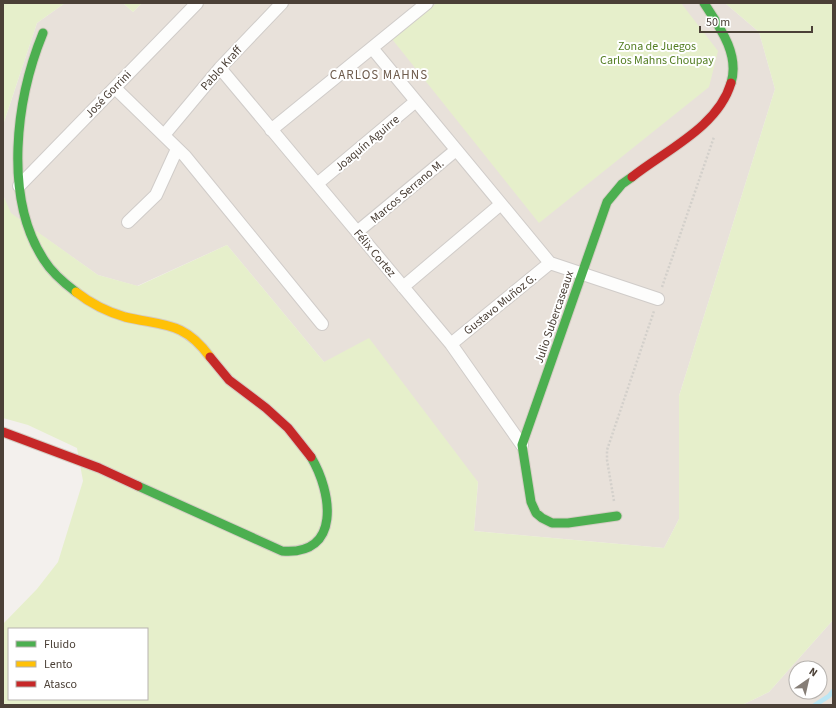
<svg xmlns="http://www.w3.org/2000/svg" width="836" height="708" font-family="'Source Sans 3',sans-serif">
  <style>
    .residential { fill: #e8e1da; fill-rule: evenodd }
    .green { fill: #e6efcb; fill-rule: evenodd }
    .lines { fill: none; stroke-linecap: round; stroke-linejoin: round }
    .stream { stroke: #bae6f4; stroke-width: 4.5 }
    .street-casing { stroke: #d0ccc9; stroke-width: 14 }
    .fast-casing { stroke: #d5cdc4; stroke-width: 11 }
    .slow-casing { stroke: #d5cdc4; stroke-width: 11 }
    .jam-casing { stroke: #d5cdc4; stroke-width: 11 }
    .path { stroke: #d3d0cb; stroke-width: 2.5; stroke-dasharray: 2 2; stroke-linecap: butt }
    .street { stroke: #fdfdfc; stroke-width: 12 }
    .fast { stroke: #4caf50; stroke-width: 9 }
    .slow { stroke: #ffc107; stroke-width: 9 }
    .jam { stroke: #c62828; stroke-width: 9 }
    .labels { text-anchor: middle; stroke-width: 4; stroke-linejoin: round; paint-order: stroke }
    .park-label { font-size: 12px; fill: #547e23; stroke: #fff }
    .street-label { font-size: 12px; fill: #4b4037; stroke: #fff }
    .neighbourhood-label { font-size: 13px; letter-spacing: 1px; fill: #6f5c4d; stroke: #fff }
  </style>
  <rect width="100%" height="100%" fill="#f3f0ed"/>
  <path class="residential" d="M65,3H123L133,12L142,3H725L759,32L775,89L679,396V519L664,548L474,531L478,482L324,362L227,245L137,286L98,275L10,213L3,195V125L37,23Z
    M833,620V705H742L769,692ZM796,668H820V692H796Z"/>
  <path class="green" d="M3,3H65L37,23L3,125Z
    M123,3H142L133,12Z
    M437,3H681L718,51L709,87L539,223L392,39Z
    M725,3H833V620L769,692L742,705H3V624L37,589L58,562L83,481L77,448L28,425L3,418V195L11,213L98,275L138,286L227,245L324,362L369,338L478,482L474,531L664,548L679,519V396L775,89L759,32ZM9,629H147V699H9Z"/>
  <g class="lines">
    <path class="stream" d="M815,705L829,696L833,691"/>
    <defs>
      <path id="street" d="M372,48L550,263L658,299
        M220,68L451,344L522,445
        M115,88L185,156L322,324
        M271,130L427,3
        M164,135L220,68L282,3
        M317,184L416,101
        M19,186L197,3
        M128,222L156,195L177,149
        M357,232L456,150
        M403,287L501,204
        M451,344L550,263"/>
      <path id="fast" d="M704,3C719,26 740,54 731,83
        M43,33C16,99 3,197 44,260C52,273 64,283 76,292
        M138,486L282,551C342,556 332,492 311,457
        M617,516L568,523H552L542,518L536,513L531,502L522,445L607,202L622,184L632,177"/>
      <path id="slow" d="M76,292C90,303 108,312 125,317C163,326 184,321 210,357"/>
      <path id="jam" d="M632,177C666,150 718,127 731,83
        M210,357L229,380L266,408L288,428L311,457
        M3,432L99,468L138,486"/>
    </defs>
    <use href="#street" class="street-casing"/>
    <use href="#fast" class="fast-casing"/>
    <use href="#slow" class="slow-casing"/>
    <use href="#jam" class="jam-casing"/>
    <path class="path" d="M662,287L714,137
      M614,501L607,460V450L654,311"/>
    <use href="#street" class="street"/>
    <use href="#fast" class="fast"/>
    <use href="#slow" class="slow"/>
    <use href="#jam" class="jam"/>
  </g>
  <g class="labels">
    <g class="park-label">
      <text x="657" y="50">Zona de Juegos<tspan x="657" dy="14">Carlos Mahns Choupay</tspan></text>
    </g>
    <g class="street-label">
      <text transform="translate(221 68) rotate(-48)" y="4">Pablo Kraff</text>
      <text transform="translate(108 94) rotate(-46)" y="4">José Gorrini</text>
      <text transform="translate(367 143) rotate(-40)" y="4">Joaquín Aguirre</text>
      <text transform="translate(407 191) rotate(-40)" y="4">Marcos Serrano M.</text>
      <text transform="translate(375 253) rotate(50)" y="4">Félix Cortez</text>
      <text transform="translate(500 304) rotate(-39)" y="4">Gustavo Muñoz G.</text>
      <text transform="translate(554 317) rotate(-71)" y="4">Julio Subercaseaux</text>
    </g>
    <g class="neighbourhood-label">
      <text x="379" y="79">CARLOS MAHNS</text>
    </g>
  </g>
  <rect width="836" height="708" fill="none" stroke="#4b4037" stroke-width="8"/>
  <rect x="8" y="628" width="140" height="72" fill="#ffffff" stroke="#b7b3af"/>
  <rect x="16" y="641" width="20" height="6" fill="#4caf50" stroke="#b7b3af"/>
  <text x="44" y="648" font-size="12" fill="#4b4037">Fluido</text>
  <rect x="16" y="661" width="20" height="6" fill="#ffc107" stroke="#b7b3af"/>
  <text x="44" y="668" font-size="12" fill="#4b4037">Lento</text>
  <rect x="16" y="681" width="20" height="6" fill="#c62828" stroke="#b7b3af"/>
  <text x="44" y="688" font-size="12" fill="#4b4037">Atasco</text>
  <g transform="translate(808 680) rotate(34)"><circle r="19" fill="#ffffff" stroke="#b7b3af"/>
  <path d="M0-3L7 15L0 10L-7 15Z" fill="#867e77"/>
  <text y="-6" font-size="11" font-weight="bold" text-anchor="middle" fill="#4b4037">N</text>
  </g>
  <path d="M700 26v6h112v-6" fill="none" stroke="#4b4037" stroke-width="2"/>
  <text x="706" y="26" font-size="12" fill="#4b4037" stroke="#ffffff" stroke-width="3" paint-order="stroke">50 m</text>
</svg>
